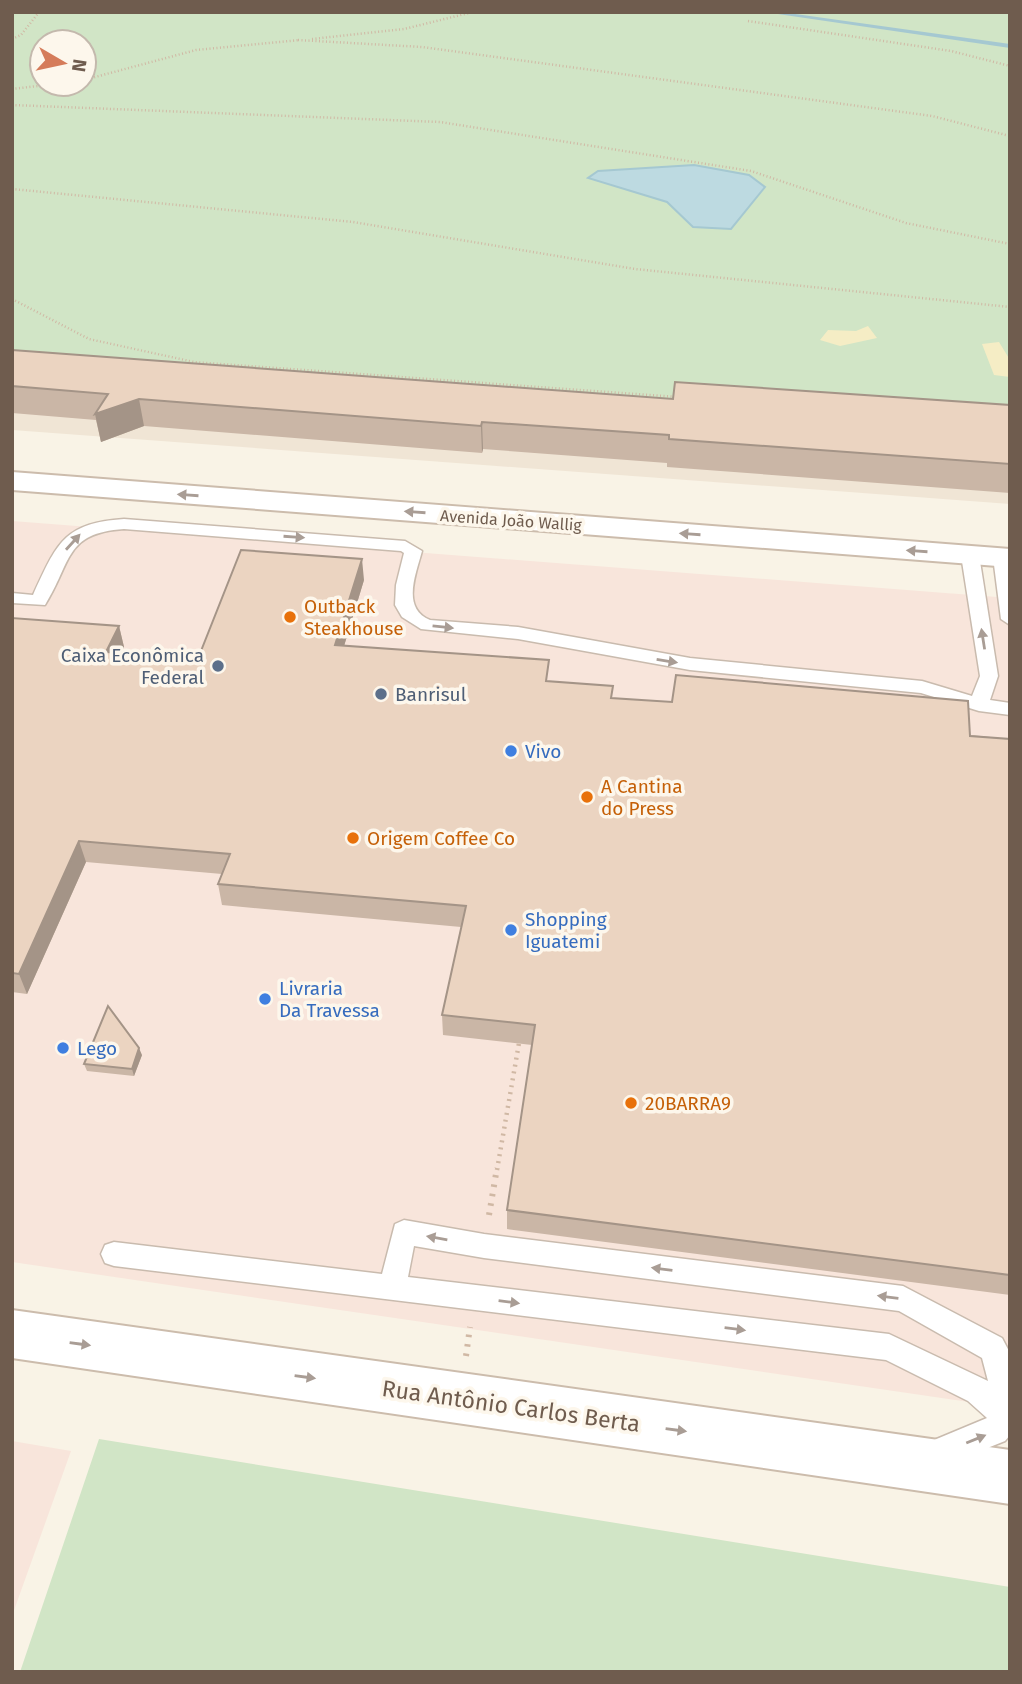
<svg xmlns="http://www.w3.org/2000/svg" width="1022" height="1684" font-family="'Fira Sans',sans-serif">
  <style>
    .residential { fill: #f0e5d5 }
    .commercial { fill: #f8e5db }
    .green { fill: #d1e5c6; fill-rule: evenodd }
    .sand { fill: #f5edc5 }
    .water { fill: #bddae1; stroke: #a5c8d1; stroke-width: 2 }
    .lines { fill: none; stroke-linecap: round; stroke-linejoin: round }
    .stream { fill: #a5c8d1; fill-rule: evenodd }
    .lane-casing { stroke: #c9bbae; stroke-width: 3 }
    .secondary-casing { stroke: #ccbcac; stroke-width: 4 }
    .path-far2 { stroke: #d0b8a4; stroke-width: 2.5; stroke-dasharray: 1 2.5; stroke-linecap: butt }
    .path-far1 { stroke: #d0b8a4; stroke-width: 4.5; stroke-dasharray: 2 5; stroke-linecap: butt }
    .path { stroke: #d0b8a4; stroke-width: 6; stroke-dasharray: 2.5 7; stroke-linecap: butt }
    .lane { fill: #fff; fill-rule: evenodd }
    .secondary { fill: #fff; fill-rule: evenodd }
    .wall { fill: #cab6a6 }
    .shaded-wall { fill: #a49487 }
    .building { fill: #ebd4c1; stroke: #a49487; stroke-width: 2 }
    .oneway { fill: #a99d95 }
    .food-dot { fill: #e8710a; stroke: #fdf7ec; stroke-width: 2.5 }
    .service-dot { fill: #5c6f8a; stroke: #fdf7ec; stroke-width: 2.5 }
    .shop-dot { fill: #3f7fe0; stroke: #fdf7ec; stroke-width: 2.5 }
    .labels { text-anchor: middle; stroke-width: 7; stroke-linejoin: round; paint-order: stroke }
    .far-street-label { font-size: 16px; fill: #6f5c4e; stroke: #fdf7ec }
    .food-label { font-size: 19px; fill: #c56008; stroke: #fdf7ec; text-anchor: start }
    .service-label { font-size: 19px; fill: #4e5e75; stroke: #fdf7ec; text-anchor: end }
    .shop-label { font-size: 19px; fill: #366cbe; stroke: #fdf7ec; text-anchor: start }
    .near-street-label { font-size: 23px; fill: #6f5c4e; stroke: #fdf7ec }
  </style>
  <rect width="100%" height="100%" fill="#f9f3e6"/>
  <path class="residential" d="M12,359L1010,433V504L12,430Z"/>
  <path class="commercial" d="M12,521L1010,598V1408L12,1262Z
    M12,1441L71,1451L12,1616Z"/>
  <path class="green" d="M12,12H1010V433L12,359ZM42,42H84V84H42Z
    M99,1439L1010,1587V1672H20Z"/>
  <path class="sand" d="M868,326L877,338L840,346L820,340L828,330L856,331Z
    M999,342L1010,360V377L994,375L982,344Z"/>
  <path class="water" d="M694,165L749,175L765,187L731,229L693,227L667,202L588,178L598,171Z"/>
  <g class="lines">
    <path class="stream" d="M781,12L1010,44V48L771,13Z"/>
    <defs>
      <path id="lane" d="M124,519L405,541L422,551C416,574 401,608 430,620L518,627L690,658L922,681L972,696L980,676L961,555L970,550L979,555L998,676L990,700L1010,703V715L979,711L921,693L690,670L518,639L421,629L402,617L395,605L396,585L404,553L401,551L124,529C64,533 72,562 45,605L12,603V593L33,595C57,543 64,523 124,519Z
        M1002,552L1010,556V625L1001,619L993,557Z
        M404,1220L484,1234L903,1286L1002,1338L1010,1353V1435L1005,1441L937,1468L927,1463L922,1453L927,1443L987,1418L968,1401L886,1360L114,1266L105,1263L101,1254L105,1245L114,1242L382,1274L395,1224ZM414,1246L484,1258L899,1311L982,1358L988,1381L889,1334L408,1277Z"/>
      <path id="secondary" d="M12,472L1010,549V567L12,490Z
        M12,1310L1010,1450V1504L12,1358Z"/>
    </defs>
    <use href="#lane" class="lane-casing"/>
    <use href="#secondary" class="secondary-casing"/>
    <path class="path-far2" d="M748,21L951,51L1010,66
      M12,39L21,35L39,12
      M312,39L404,29L473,12
      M298,40L422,47L932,116L1010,136
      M84,80L196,50L300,40
      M12,89L55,84
      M12,105L440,122L751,171L906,223L1010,244
      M12,189L353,222L635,269L1010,307
      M12,299L89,339L194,362L677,397"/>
    <path class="path-far1" d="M497,1170L519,1043"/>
    <path class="path" d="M489,1215L497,1168
      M466,1356L470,1327"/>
    <use href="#lane" class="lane"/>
    <use href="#secondary" class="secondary"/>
  </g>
  <path class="wall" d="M12,350L673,399L1010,405V493L667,467V463L483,449L482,453L144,426L101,442L96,420L12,413Z
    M364,580L344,646L548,681L612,698L1010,739V1295L507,1229V1210L532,1045L443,1035L442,1015L461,927L222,905L218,884L222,874L86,862L27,994L12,992V618L119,626L124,647L121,654L197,661Z
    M142,1055L134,1076L87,1071L84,1064Z"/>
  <path class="shaded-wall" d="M139,399L144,426L101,442L95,414Z
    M482,422L483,449L482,453L481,426Z
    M362,559L364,580L338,666L335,645Z
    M119,626L124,647L111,673L106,652Z
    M79,841L86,862L27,994L19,974Z
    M139,1048L142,1055L134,1076L132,1069Z"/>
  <path class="building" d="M12,350L673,399L675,382L1010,405V464L669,439V435L482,422L481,426L139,399L95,414L108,394L12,386Z
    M241,550L362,559L335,645L549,660L546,681L613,686L611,698L672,702L676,675L968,701L970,736L1010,739V1275L507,1210L535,1025L442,1015L466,906L218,884L230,854L79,841L19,974L12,973V618L119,626L106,652L197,661Z
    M108,1006L139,1048L132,1069L84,1064Z"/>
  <defs><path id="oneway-solid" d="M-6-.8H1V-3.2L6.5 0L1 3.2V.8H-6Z" transform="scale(1.75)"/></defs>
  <g class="oneway">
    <use href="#oneway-solid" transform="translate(188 495) rotate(-176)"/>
    <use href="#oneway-solid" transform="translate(415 512) rotate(-176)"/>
    <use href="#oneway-solid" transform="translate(690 534) rotate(-176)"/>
    <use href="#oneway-solid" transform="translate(294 537) rotate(4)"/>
    <use href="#oneway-solid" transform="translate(73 542) rotate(-48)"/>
    <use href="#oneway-solid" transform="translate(917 551) rotate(-176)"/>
    <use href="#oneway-solid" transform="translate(443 627) rotate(6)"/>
    <use href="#oneway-solid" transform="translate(983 639) rotate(-99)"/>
    <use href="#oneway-solid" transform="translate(667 661) rotate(9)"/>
    <use href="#oneway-solid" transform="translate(437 1238) rotate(-170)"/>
    <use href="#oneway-solid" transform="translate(662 1269) rotate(-173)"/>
    <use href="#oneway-solid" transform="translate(888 1297) rotate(-173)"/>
    <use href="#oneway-solid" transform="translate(509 1302) rotate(7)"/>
    <use href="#oneway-solid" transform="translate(735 1329) rotate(7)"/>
    <use href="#oneway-solid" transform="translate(80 1344) rotate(8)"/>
    <use href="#oneway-solid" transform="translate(305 1377) rotate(8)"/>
    <use href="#oneway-solid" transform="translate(676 1430) rotate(8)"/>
    <use href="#oneway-solid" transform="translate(976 1439) rotate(-22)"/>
  </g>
  <g class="food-dot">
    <circle cx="290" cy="617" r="7"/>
    <circle cx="587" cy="797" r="7"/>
    <circle cx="353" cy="838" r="7"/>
    <circle cx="631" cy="1103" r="7"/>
  </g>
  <g class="service-dot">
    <circle cx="218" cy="666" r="7"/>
    <circle cx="381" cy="694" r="7"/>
  </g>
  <g class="shop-dot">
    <circle cx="511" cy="751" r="7"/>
    <circle cx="511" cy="930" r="7"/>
    <circle cx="265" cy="999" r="7"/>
    <circle cx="63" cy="1048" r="7"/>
  </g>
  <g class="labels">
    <g class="far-street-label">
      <text transform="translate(511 520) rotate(4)" y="6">Avenida João Wallig</text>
    </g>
    <g class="food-label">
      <text x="304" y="613">Outback<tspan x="304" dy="22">Steakhouse</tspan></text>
      <text x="601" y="793">A Cantina<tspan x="601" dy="22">do Press</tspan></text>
      <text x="367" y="845">Origem Coffee Co</text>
      <text x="645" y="1110">20BARRA9</text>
    </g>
    <g class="service-label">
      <text x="204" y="662">Caixa Econômica<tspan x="204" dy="22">Federal</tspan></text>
      <text x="395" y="701" text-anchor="start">Banrisul</text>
    </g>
    <g class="shop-label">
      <text x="525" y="758">Vivo</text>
      <text x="525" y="926">Shopping<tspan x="525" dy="22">Iguatemi</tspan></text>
      <text x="279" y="995">Livraria<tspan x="279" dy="22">Da Travessa</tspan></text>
      <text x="77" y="1055">Lego</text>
    </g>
    <g class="near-street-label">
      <text transform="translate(511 1406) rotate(8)" y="8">Rua Antônio Carlos Berta</text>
    </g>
  </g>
  <rect width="1022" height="1684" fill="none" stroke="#6f5c4e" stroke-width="28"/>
  <g transform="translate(63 63) rotate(99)"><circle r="33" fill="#fdf7ec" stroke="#c4b9ad" stroke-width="2"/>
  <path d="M0-5L12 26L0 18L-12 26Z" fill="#d57c5a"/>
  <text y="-10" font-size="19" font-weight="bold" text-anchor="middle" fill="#6f5c4e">N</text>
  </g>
</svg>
